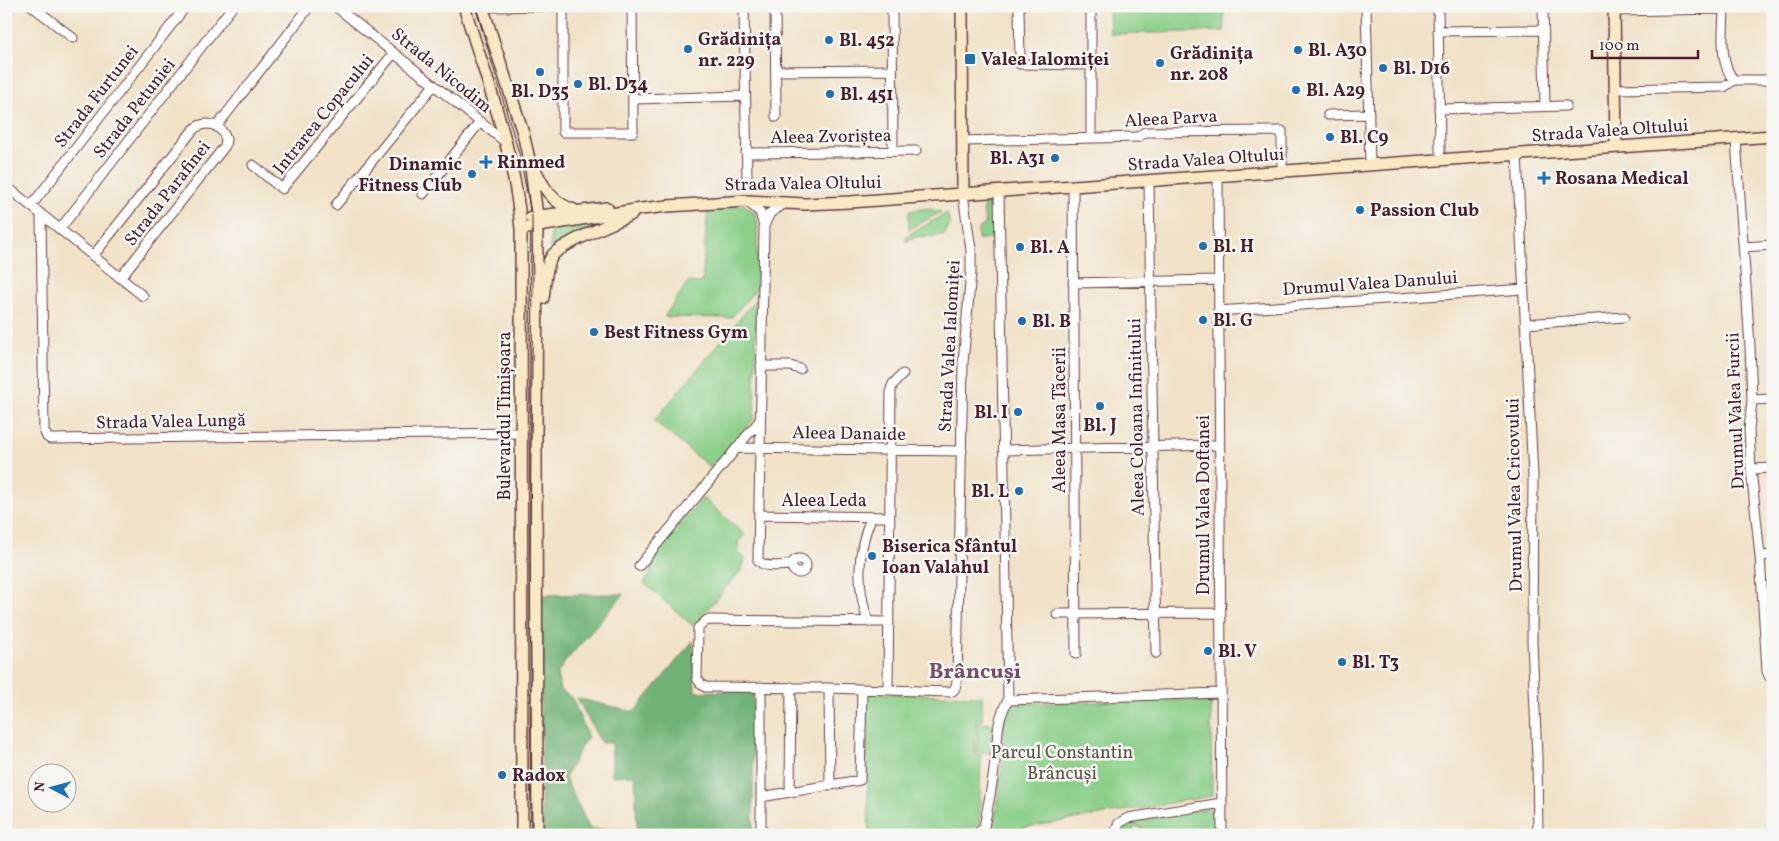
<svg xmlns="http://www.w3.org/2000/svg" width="1779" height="841" font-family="Vollkorn,serif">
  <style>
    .green { fill: #8bcf89; stroke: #6a775a }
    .forest { fill: #70b275; stroke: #5d6850 }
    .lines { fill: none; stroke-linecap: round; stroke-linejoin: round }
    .minor-casing { stroke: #633c43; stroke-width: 11 }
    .secondary-casing { stroke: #633c43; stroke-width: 14 }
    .minor { stroke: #fff; stroke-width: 9 }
    .secondary { stroke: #f8e8c3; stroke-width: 11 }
    .tram { stroke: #4a1f2b; stroke-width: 1 }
    .poi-dot { fill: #1f6fb2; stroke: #f6f6f2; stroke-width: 2 }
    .labels { text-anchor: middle; stroke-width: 5; stroke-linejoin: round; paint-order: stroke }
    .poi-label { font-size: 18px; font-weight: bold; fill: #4a1f2b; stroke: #f6f6f2; text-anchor: start }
    .street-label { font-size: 18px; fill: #4a1f2b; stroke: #f6f6f2 }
    .park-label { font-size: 18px; fill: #5e5447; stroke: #f6f6f2 }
    .district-label { font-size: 22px; font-weight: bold; fill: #774e69; stroke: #f6f6f2 }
  </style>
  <rect width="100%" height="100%" fill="#f6f6f2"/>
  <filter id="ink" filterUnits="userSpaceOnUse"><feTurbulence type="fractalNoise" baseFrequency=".02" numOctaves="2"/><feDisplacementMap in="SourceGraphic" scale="10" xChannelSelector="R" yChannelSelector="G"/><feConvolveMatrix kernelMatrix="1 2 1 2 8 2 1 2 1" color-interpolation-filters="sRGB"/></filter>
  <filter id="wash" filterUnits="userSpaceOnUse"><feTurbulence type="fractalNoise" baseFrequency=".0096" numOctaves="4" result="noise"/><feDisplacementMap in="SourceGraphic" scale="20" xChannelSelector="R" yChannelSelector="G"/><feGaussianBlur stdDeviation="1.12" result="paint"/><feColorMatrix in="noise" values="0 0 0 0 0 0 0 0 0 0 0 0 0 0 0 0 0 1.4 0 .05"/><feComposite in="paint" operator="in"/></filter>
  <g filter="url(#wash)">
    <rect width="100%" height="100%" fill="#f1e2c8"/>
    <path class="green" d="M1109,6H1224V31L1110,34Z
      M986,204H995V239H978V229L985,224L983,207Z
      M745,205L755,213L757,221V288L731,318L664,317L688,282L702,283L708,207Z
      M928,208L941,212L909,229V211Z
      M947,213L950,224L945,234C932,239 918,232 906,242V236Z
      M605,220V221L550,248L551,229Z
      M757,298L754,419L712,469L654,421Z
      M703,498L745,535L738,542L739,553L745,558L743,568L693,626L644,583C651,575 653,568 650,558Z
      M865,693L982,696V721H976L975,754L981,755L979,826L932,835H869Z
      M1211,699L1212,796L993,833L1002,763L1005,711L1010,704Z
      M978,723L993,724L992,753L977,752Z
      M1210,808L1216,811V835H1149L1142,834L1141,827H1134L1132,835H1121L1123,826L1127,823Z"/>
    <path class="forest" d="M624,594L565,662L557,674L560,690L572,698L588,737L582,745L565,778L590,829H637L635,775L612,776V743H601L577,698L634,712L693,641L695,692L753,690V835H542L540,595Z"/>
  </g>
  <g filter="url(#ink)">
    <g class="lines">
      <defs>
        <path id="minor" d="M32,6L73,38
          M335,6L504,141
          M744,6L747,179
          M775,6L776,117
          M892,6L893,151
          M1019,6L1020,64L1091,65
          M1091,6V138
          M1366,6L1370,165
          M1438,6L1440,151
          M1543,6L1545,106
          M1724,6C1724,29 1718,63 1734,80
          M482,7L578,6
          M563,7V132H633L632,6
          M1614,11L1724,9
          M1438,31L1543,30
          M776,71L892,70
          M1615,89L1724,87L1734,80H1773
          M633,99L745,96
          M1439,109L1566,106
          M1328,115L1369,114
          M217,126L310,6
          M1736,139L1750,346L1752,400L1749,430L1751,469L1760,556L1767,671L1769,676L1773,678
          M963,141L1138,137L1145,132L1282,131V171
          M746,153L916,151
          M1517,155L1533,476L1532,642L1537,757L1538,835
          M253,165L282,189L394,53
          M1218,176L1222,835
          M1149,181L1156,653
          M6,186L143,296
          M1073,186L1076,654
          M423,194L480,122
          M747,201L760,212L764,227L758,560C764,569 781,565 791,565
          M336,205L434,85
          M31,206L186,6
          M41,214L44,430L47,437L50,439L521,433
          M764,226L770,213L784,204
          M60,229L233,6
          M1744,247L1773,245
          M93,256L193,130C205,119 221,124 226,139L225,146L120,278
          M1073,283L1218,280
          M1218,311L1524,289
          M1525,324L1624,317
          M761,366H790L800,369
          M1752,400L1773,399
          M737,448L962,451
          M1004,450L1219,445
          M1751,469L1773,468
          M759,515L889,517
          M1760,556L1773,555
          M792 566a7 7 0 1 1 14 0a7 7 0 1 1-14 0Z
          M639,566L760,420
          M1057,614L1220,613
          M868,622C857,587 856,551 872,516
          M889,622L707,620L698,628L697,678L701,684L705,687L829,688L949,692C955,691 956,687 957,681L963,363L971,272V250L963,194
          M829,688L830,786
          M888,689L891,389L893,384L903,374
          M1008,700L1221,693
          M790,792L791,687
          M761,797L860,780L862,689
          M761,835V687
          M977,835L984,827C988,805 993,783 995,761C999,735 995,724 1008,700L999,191
          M1114,835L1119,823L1128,818L1222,803"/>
        <path id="secondary" d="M464,6C486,79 515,153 521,229L522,835
          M482,6L523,133L531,168L537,216L536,440L537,835
          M962,6L963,194
          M1614,6L1616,147
          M534,167C543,187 552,203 574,210
          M531,217L607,208
          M521,229L641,209L668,206L747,201L805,204L850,202L1773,136
          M543,298C545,285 545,267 552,256C560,244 616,222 632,214"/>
      </defs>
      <use href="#minor" class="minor-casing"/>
      <use href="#secondary" class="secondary-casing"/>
      <use href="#minor" class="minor"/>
      <use href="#secondary" class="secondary"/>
      <path class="tram" d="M475,6L519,153L532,217L533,284L530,536L532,835"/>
    </g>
  </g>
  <g class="poi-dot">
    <circle cx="829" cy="40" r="5"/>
    <circle cx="688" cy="49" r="5"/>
    <circle cx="1298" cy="50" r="5"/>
    <rect x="964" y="53" width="12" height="12" rx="2.5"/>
    <circle cx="1160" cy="63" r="5"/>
    <circle cx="1383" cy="68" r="5"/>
    <circle cx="540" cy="72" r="5"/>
    <circle cx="578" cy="84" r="5"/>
    <circle cx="1296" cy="90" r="5"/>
    <circle cx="830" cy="94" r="5"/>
    <circle cx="1330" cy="137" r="5"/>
    <circle cx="1055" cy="158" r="5"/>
    <path d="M483.5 154.5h5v5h5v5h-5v5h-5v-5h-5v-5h5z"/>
    <circle cx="472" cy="174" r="5"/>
    <path d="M1541.5 170.5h5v5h5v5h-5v5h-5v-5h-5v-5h5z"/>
    <circle cx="1360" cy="210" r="5"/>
    <circle cx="1203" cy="246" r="5"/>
    <circle cx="1020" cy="247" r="5"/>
    <circle cx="1203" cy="320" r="5"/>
    <circle cx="1022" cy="321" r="5"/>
    <circle cx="594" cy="332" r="5"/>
    <circle cx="1100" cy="406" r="5"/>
    <circle cx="1018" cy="412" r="5"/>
    <circle cx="1019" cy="491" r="5"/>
    <circle cx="872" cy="556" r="5"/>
    <circle cx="1208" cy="651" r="5"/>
    <circle cx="1342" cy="662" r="5"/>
    <circle cx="502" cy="775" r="5"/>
  </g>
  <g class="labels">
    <g class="poi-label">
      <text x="698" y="45">Grădinița<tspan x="698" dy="21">nr. 229</tspan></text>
      <text x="839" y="46">Bl. 452</text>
      <text x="1308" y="56">Bl. A30</text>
      <text x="1170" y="59">Grădinița<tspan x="1170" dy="21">nr. 208</tspan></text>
      <text x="981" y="65">Valea Ialomiței</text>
      <text x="1393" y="74">Bl. D16</text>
      <text x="588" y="90">Bl. D34</text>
      <text x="1306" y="96">Bl. A29</text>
      <text x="540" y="97" text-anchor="middle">Bl. D35</text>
      <text x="840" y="100">Bl. 451</text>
      <text x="1340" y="143">Bl. C9</text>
      <text x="1045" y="164" text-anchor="end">Bl. A31</text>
      <text x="497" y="168">Rinmed</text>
      <text x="462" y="170" text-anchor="end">Dinamic<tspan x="462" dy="21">Fitness Club</tspan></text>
      <text x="1555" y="184">Rosana Medical</text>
      <text x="1370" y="216">Passion Club</text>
      <text x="1213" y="252">Bl. H</text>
      <text x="1030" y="253">Bl. A</text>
      <text x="1213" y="326">Bl. G</text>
      <text x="1032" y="327">Bl. B</text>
      <text x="604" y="338">Best Fitness Gym</text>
      <text x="1008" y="418" text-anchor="end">Bl. I</text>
      <text x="1100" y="431" text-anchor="middle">Bl. J</text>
      <text x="1009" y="497" text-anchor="end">Bl. L</text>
      <text x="882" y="552">Biserica Sfântul<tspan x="882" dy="21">Ioan Valahul</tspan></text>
      <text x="1218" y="657">Bl. V</text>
      <text x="1352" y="668">Bl. T3</text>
      <text x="512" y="781">Radox</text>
    </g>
    <g class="street-label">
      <text transform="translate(442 70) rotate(39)" y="6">Strada Nicodim</text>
      <text transform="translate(96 96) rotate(-52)" y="6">Strada Furtunei</text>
      <text transform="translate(134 108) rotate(-52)" y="6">Strada Petuniei</text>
      <text transform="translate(323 114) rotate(-51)" y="6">Intrarea Copacului</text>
      <text transform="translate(1171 118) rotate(-3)" y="6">Aleea Parva</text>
      <text transform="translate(1610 130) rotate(-4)" y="6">Strada Valea Oltului</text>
      <text transform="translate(831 136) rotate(-1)" y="6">Aleea Zvoriștea</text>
      <text transform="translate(1206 159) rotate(-4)" y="6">Strada Valea Oltului</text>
      <text transform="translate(803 183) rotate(-1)" y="6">Strada Valea Oltului</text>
      <text transform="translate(167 193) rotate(-52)" y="6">Strada Parafinei</text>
      <text transform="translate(1370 283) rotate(-4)" y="6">Drumul Valea Danului</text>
      <text transform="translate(949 346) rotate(-87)" y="6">Strada Valea Ialomiței</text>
      <text transform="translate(1735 411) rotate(-92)" y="6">Drumul Valea Furcii</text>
      <text transform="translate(504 416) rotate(-90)" y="6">Bulevardul Timișoara</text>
      <text transform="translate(1136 417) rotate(-91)" y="6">Aleea Coloana Infinitului</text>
      <text transform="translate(1059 420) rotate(-90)" y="6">Aleea Masa Tăcerii</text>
      <text transform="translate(171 421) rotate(-1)" y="6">Strada Valea Lungă</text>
      <text transform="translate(849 433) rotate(1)" y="6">Aleea Danaide</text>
      <text transform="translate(1514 495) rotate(-91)" y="6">Drumul Valea Cricovului</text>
      <text x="824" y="506">Aleea Leda</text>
      <text transform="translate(1203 505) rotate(-90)" y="6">Drumul Valea Doftanei</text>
    </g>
    <g class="park-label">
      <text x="1062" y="758">Parcul Constantin<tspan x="1062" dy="21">Brâncuși</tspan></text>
    </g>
    <g class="district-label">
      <text x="975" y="678">Brâncuși</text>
    </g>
  </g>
  <rect width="1779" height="841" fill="none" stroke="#f6f6f2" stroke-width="25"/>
  <g transform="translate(52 788) rotate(276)"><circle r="24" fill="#f6f6f2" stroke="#b1a0a2"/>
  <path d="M0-4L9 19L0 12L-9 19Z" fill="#1f6fb2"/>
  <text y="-8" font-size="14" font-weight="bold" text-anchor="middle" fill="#4a1f2b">N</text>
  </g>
  <path d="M1592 50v8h106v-8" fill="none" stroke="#4a1f2b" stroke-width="2.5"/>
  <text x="1599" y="50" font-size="15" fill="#4a1f2b" stroke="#f6f6f2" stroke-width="4" paint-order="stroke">100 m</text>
</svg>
